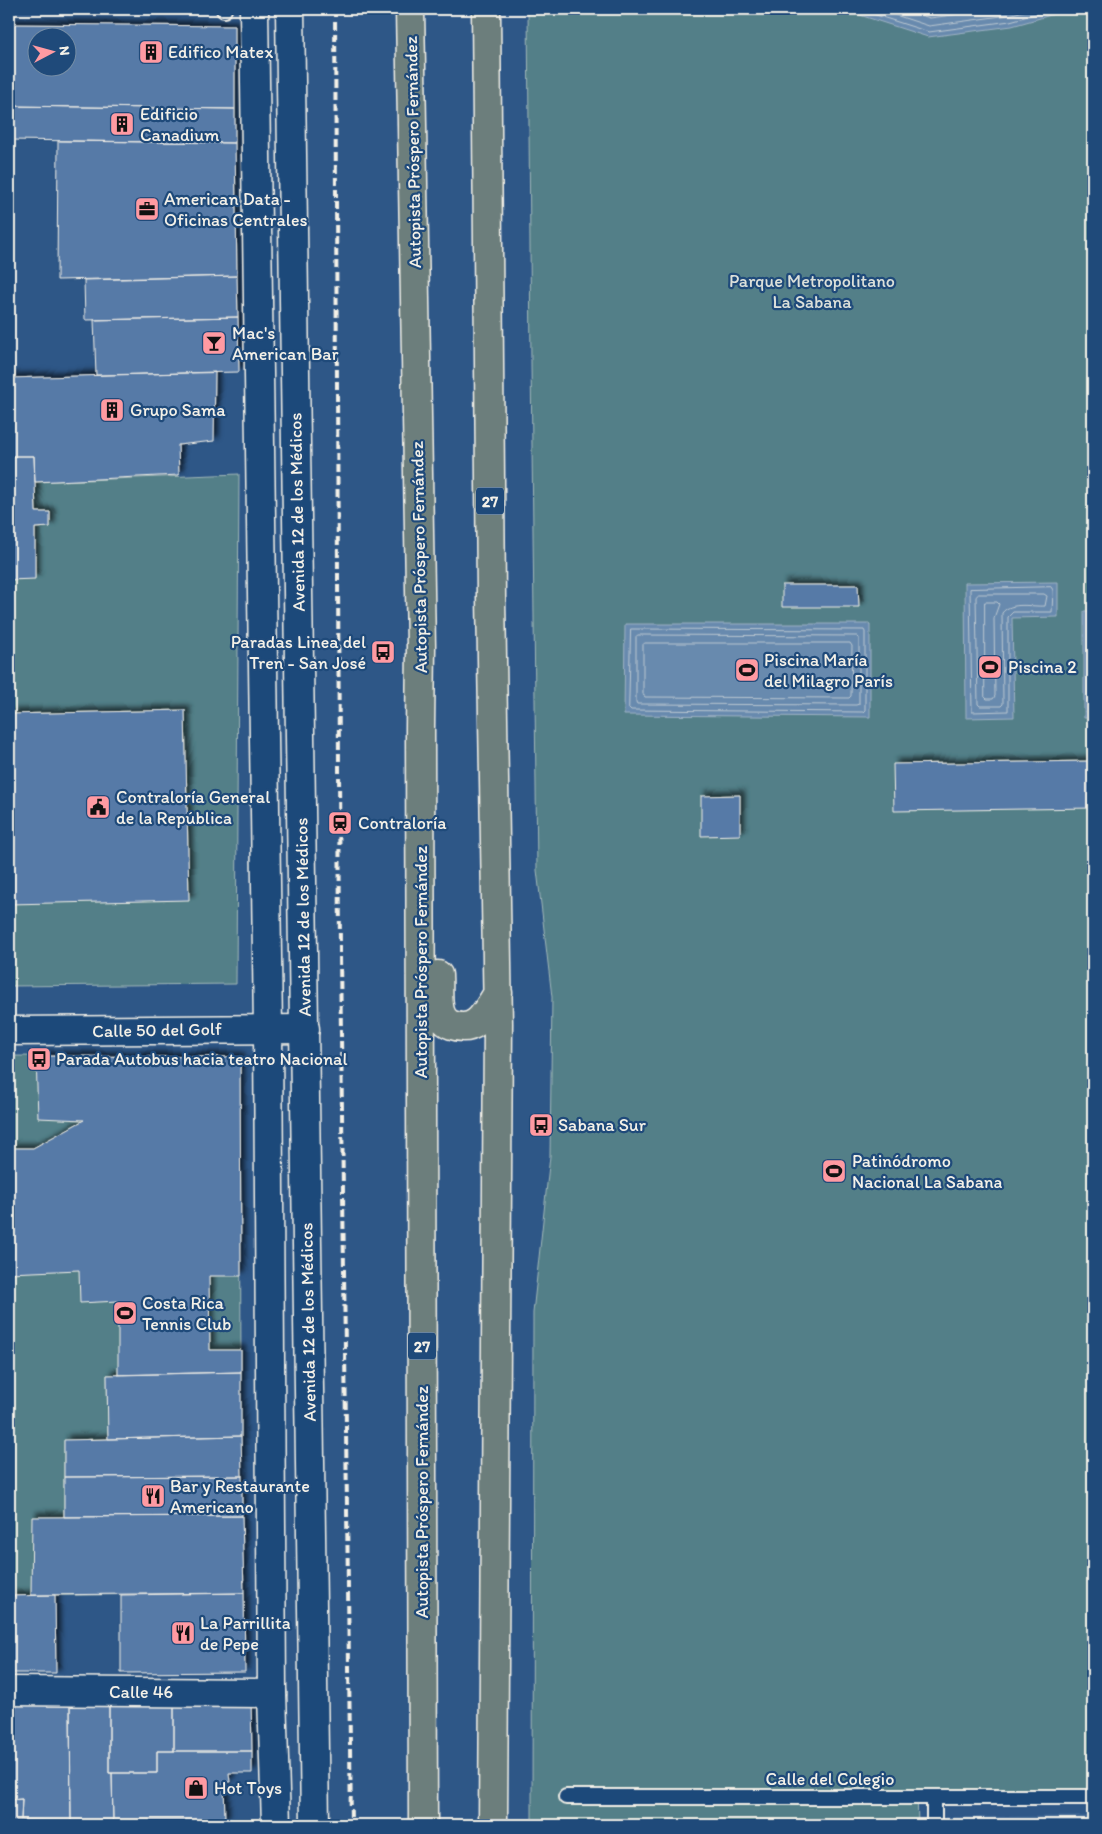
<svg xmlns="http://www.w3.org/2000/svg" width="1102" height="1834" font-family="Itim,sans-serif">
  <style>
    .built { fill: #3e6593 }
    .green { fill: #527f88; stroke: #a3b8b8 }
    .water { fill: #688aae; stroke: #a0b3c5 }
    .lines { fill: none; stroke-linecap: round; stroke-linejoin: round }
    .shore { stroke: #bcc8d1; stroke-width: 1 }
    .building { fill: #577aa7; stroke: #f4f1e8; fill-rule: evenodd; filter: url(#shadow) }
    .lane-casing { stroke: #f4f1e8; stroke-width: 18 }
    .street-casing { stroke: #f4f1e8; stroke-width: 31 }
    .secondary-casing { stroke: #f4f1e8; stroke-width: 31 }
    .highway-casing { stroke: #f4f1e8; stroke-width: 31 }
    .lane { stroke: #1f4a7a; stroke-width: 14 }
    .street { stroke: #1f4a7a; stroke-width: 28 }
    .secondary { stroke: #1f4a7a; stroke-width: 28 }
    .highway { stroke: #6c7e7c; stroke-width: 28 }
    .rail { stroke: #f4f1e8; stroke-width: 4; stroke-dasharray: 8 4; stroke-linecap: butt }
    .labels { text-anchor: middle; stroke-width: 4.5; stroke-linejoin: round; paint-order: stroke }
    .shield { fill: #1f4a7a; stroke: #b4bfc7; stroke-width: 1 }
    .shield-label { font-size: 16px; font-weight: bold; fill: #f4f1e8 }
    .poi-label { font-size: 18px; fill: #f4f1e8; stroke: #1f4a7a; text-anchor: start }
    .street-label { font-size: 18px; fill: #f4f1e8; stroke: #1f4a7a }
    .park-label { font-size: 18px; fill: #dce0da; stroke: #1f4a7a }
  </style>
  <defs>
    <filter id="shadow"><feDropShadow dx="4.5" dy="-4.5" stdDeviation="2.5" flood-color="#0009"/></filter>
  </defs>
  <rect width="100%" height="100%" fill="#2e5787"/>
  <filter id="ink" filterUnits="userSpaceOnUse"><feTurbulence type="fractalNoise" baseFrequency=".02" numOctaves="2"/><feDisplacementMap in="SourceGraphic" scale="10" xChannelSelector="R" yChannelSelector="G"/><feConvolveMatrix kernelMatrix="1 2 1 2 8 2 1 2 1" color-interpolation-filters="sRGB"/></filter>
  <g filter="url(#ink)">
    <path class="built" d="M1093,1816V1825H945V1817Z"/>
    <path class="green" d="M528,9H1093V1789L917,1791L918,1825H532L533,1313L550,1156L552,997L537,870L531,363Z
      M239,474L236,984L9,986V580L35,578V528L50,527V512H36L35,482Z
      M9,1056L240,1057L241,1372L107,1375L108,1439L64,1441V1517L244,1593L9,1596Z"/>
    <path class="water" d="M841,9H1072L1012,26L928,37Z
      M1058,582V617L1012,618L1014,717L966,718L965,583Z
      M1084,611H1093V718H1084Z
      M625,624H870V717L624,715Z"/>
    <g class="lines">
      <path class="shore" d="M857,9L929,32L1010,21L1054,9
        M877,9L929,26L1009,15L1031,9
        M901,9L930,18L998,9
        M1051,587L1053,590L1052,612H1013L1008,617V711L972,712L970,589Z
        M979,594H1044L1047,596L1045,606C1032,607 1011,601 1002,613L1003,704L1001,706H980L978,704L976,597Z
        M985,602H997L999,604L994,618L995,696L993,699H987L985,697Z
        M1093,616L1089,619V710L1093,713
        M631,629L864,630L865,632V710L863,712L631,710L629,708Z
        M638,635L857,636L859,638V704L856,705L637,704L636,702V637Z
        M645,643H850L852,646L851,696L849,698L645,697L643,694V645Z"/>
    </g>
    <path class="building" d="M9,24L235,26V109L9,106ZM38,38H68V68H38Z
      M9,106L235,109V143L9,140Z
      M58,141L235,143L237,276L57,280Z
      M237,276L238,317L85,320L84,280Z
      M238,317L239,372L96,375L94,320Z
      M215,372L214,441L178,445L179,475L35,482L34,456H11L9,378Z
      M9,456H34L36,512H50V527L35,528V579L9,580Z
      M782,585H858L859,607H782Z
      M185,710L189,900L9,904V714Z
      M1093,761V808L894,811L893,764Z
      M740,795V835L701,836V796Z
      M36,1056L240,1057L241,1276H209L210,1350H241V1372L118,1375V1301L80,1303L79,1270L9,1273V1148H33L84,1120L38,1118Z
      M241,1372V1436L108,1439L107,1375Z
      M241,1436L242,1476L64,1477V1440Z
      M242,1476V1516L64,1517V1477Z
      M242,1516L244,1593L31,1595L32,1517Z
      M244,1593L245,1672L121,1673V1595Z
      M55,1595L56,1673H9V1596Z
      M251,1701L252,1751H174V1702Z
      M9,1702H70L71,1821L21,1820L22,1799L9,1800Z
      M70,1702H109V1773H112L113,1821H71Z
      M109,1702H174V1751H157V1773H109Z
      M157,1751H252V1773H229L230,1782H224L225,1821H113L112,1773H157Z
      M22,1799L21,1820H9V1800Z"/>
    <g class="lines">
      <defs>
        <path id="lane" d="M224,9V10
          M566,1797H1093
          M934,1798V1825"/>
        <path id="street" d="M9,1031L305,1029
          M9,1691L272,1693"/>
        <path id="secondary" d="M254,9L268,1029L272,1693L276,1825
          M290,9L315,1825"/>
        <path id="highway" d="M410,9L421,647L420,728L423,1825
          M486,9L491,597L498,1023L493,1825
          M438,975C439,987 437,1000 440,1011C442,1018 446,1023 452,1025C478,1034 486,1011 498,993"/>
      </defs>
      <use href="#lane" class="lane-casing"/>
      <use href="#street" class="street-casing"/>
      <use href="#secondary" class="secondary-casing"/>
      <use href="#highway" class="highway-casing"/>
      <use href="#lane" class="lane"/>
      <use href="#street" class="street"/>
      <use href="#secondary" class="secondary"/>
      <use href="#highway" class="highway"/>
      <path class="rail" d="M335,9L340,955L351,1825"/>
    </g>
  </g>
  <defs>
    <symbol id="building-square" viewBox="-11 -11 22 22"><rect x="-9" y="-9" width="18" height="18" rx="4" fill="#ff9aa2" stroke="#1f4a7a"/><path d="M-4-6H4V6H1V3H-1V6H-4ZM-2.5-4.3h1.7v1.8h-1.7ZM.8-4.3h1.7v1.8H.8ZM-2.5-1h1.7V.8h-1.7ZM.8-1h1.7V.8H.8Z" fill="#111"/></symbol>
    <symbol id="office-square" viewBox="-11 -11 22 22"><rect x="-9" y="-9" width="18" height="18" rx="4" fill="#ff9aa2" stroke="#1f4a7a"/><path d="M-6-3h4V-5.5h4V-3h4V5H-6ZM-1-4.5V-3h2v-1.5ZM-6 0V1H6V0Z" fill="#111"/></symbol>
    <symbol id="bar-square" viewBox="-11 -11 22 22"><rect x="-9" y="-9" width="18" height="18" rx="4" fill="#ff9aa2" stroke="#1f4a7a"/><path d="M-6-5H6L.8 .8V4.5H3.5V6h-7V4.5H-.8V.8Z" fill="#111"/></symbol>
    <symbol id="bus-square" viewBox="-11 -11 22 22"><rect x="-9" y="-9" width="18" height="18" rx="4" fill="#ff9aa2" stroke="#1f4a7a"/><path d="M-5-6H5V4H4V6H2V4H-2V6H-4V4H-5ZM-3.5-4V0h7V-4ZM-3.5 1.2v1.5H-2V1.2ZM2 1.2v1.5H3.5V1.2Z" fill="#111"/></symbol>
    <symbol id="stadium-square" viewBox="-11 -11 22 22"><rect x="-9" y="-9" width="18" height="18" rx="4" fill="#ff9aa2" stroke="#1f4a7a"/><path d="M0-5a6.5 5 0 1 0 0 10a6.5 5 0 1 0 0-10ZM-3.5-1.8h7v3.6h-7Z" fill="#111"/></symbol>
    <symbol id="civic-square" viewBox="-11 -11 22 22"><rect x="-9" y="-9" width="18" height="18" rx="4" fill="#ff9aa2" stroke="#1f4a7a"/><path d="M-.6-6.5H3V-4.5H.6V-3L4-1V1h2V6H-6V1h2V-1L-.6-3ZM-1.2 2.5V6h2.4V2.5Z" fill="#111"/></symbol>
    <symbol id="station-square" viewBox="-11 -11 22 22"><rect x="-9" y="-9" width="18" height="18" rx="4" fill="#ff9aa2" stroke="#1f4a7a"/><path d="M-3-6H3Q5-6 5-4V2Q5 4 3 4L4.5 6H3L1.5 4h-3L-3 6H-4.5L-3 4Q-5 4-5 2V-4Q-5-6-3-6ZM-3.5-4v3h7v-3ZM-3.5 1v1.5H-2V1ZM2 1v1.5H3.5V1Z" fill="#111"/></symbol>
    <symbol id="restaurant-square" viewBox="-11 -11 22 22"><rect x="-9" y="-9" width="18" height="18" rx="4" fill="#ff9aa2" stroke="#1f4a7a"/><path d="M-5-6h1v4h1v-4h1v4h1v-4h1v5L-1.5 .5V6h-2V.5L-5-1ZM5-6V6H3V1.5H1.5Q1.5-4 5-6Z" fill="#111"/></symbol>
    <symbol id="shop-square" viewBox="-11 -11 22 22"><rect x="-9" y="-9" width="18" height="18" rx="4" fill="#ff9aa2" stroke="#1f4a7a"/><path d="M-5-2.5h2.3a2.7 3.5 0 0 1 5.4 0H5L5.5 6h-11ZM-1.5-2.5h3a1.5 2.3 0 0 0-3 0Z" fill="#111"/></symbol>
  </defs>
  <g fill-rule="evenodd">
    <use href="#building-square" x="137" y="38" width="28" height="28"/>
    <use href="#building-square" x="108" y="110" width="28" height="28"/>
    <use href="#office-square" x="133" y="195" width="28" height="28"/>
    <use href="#bar-square" x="200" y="329" width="28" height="28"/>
    <use href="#building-square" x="98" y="396" width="28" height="28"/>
    <use href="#bus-square" x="369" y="638" width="28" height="28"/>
    <use href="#stadium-square" x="976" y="653" width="28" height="28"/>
    <use href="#stadium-square" x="733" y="656" width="28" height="28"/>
    <use href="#civic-square" x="84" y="793" width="28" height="28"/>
    <use href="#station-square" x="326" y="809" width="28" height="28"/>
    <use href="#bus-square" x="25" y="1045" width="28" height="28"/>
    <use href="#bus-square" x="527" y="1111" width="28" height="28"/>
    <use href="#stadium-square" x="820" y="1157" width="28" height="28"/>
    <use href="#stadium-square" x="111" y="1299" width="28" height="28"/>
    <use href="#restaurant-square" x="139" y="1482" width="28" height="28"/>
    <use href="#restaurant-square" x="169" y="1619" width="28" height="28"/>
    <use href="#shop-square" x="182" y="1774" width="28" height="28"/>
  </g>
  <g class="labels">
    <g class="shield">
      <rect x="476" y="487.5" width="28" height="27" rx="4"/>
      <rect x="408" y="1332.5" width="28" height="27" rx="4"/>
    </g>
    <g class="shield-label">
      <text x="490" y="507">27</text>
      <text x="422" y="1352">27</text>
    </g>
    <g class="poi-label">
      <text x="168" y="58">Edifico Matex</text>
      <text x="140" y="120">Edificio<tspan x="140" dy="21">Canadium</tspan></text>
      <text x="164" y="205">American Data -<tspan x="164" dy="21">Oficinas Centrales</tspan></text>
      <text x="232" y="339">Mac's<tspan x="232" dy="21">American Bar</tspan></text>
      <text x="130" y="416">Grupo Sama</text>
      <text x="366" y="648" text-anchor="end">Paradas Linea del<tspan x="366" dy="21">Tren - San José</tspan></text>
      <text x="764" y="666">Piscina María<tspan x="764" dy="21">del Milagro París</tspan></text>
      <text x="1008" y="673">Piscina 2</text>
      <text x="116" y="803">Contraloría General<tspan x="116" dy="21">de la República</tspan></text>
      <text x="358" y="829">Contraloría</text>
      <text x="56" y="1065">Parada Autobus hacia teatro Nacional</text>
      <text x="558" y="1131">Sabana Sur</text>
      <text x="852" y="1167">Patinódromo<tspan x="852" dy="21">Nacional La Sabana</tspan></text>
      <text x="142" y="1309">Costa Rica<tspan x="142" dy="21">Tennis Club</tspan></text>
      <text x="170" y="1492">Bar y Restaurante<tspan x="170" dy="21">Americano</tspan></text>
      <text x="200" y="1629">La Parrillita<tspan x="200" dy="21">de Pepe</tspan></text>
      <text x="214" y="1794">Hot Toys</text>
    </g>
    <g class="street-label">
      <text transform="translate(413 152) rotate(-91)" y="6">Autopista Próspero Fernández</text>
      <text transform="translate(297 512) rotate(-91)" y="6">Avenida 12 de los Médicos</text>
      <text transform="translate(419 557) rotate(-91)" y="6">Autopista Próspero Fernández</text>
      <text transform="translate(303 917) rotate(-91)" y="6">Avenida 12 de los Médicos</text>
      <text transform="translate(421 962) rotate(-90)" y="6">Autopista Próspero Fernández</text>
      <text transform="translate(157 1030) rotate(-1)" y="6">Calle 50 del Golf</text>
      <text transform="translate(308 1322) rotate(-91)" y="6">Avenida 12 de los Médicos</text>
      <text transform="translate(422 1502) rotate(-90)" y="6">Autopista Próspero Fernández</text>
      <text x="141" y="1698">Calle 46</text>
      <text x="830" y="1785">Calle del Colegio</text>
    </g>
    <g class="park-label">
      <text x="812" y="287">Parque Metropolitano<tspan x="812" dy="21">La Sabana</tspan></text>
    </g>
  </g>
  <rect width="1102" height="1834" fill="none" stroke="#1f4a7a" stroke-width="30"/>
  <rect x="15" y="15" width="1072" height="1804" fill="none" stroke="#f4f1e8" stroke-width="2" filter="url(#ink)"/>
  <g transform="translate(52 52) rotate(84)"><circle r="24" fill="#1f4a7a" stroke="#748da6"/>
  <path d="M0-4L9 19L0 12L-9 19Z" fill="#ff9aa2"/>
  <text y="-8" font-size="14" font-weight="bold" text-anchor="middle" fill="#f4f1e8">N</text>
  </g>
</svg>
